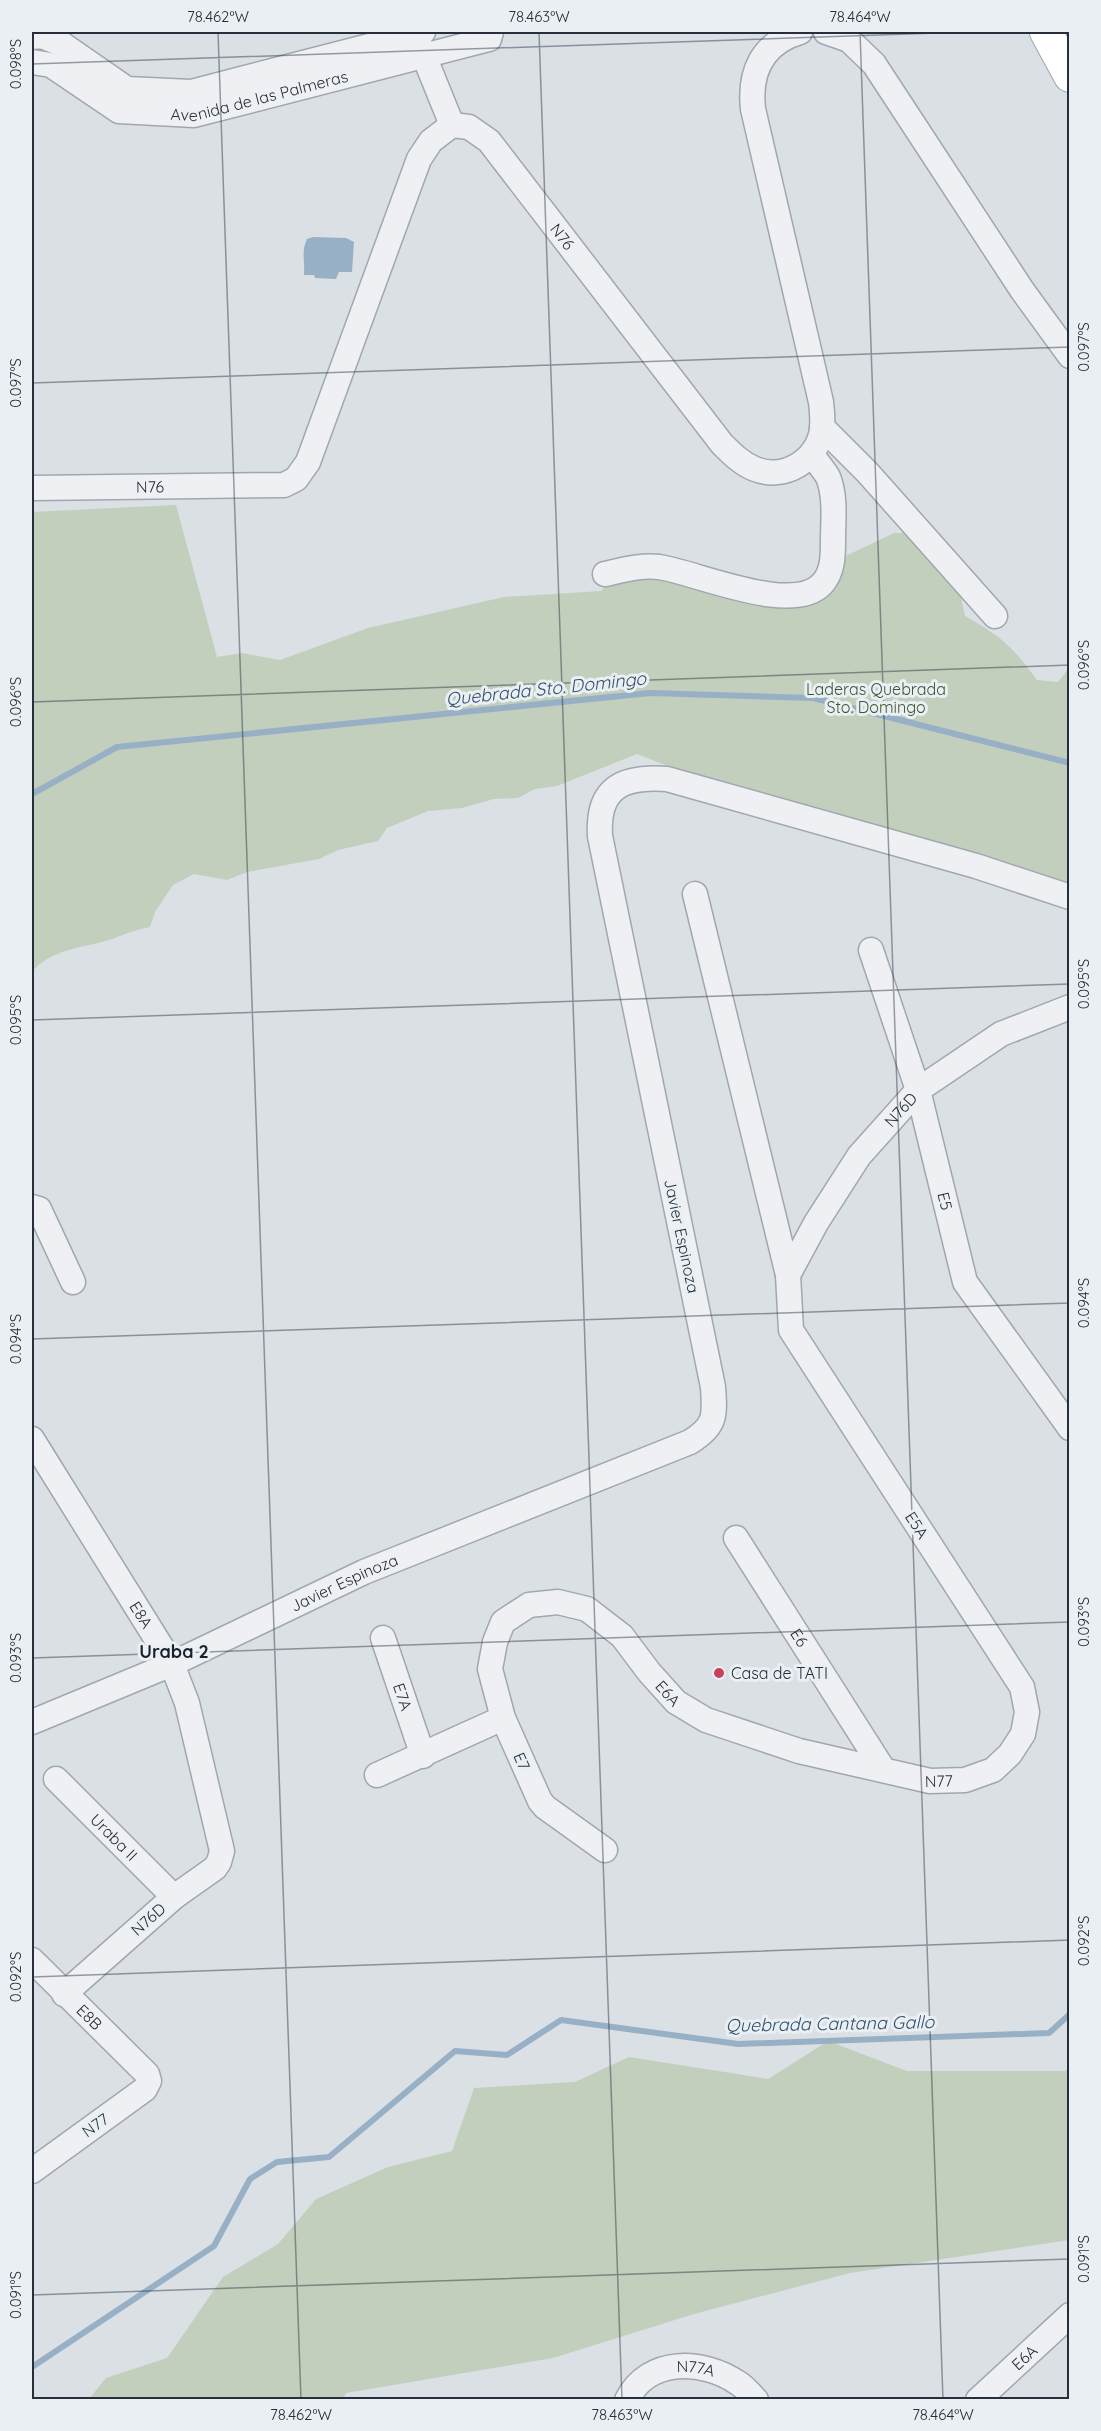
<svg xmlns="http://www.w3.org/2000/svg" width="1101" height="2431" font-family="Quicksand,sans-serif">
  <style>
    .green { fill: #c2cfbd }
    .water { fill: #97b0c5 }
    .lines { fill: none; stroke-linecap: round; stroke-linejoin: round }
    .stream { stroke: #97b0c5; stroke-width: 6 }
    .minor-casing { stroke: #a1a7af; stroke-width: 27 }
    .major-casing { stroke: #9ba5b1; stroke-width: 34 }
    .minor { stroke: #eef0f4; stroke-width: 24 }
    .major { stroke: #fff; stroke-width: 32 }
    .ticks { fill: none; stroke: #262f3b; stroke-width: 1.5; stroke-opacity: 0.45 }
    .poi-dot { fill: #ca415d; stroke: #eaeff3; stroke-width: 2 }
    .labels { text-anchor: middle; stroke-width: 6; stroke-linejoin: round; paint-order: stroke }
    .street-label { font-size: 16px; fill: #262f3b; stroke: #eaeff3 }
    .park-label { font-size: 16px; fill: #3c5634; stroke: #eaeff3 }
    .poi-label { font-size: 16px; fill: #262f3b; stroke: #eaeff3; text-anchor: start }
    .water-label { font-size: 18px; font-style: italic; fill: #314f6d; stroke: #eaeff3 }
    .neighbourhood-label { font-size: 18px; font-weight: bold; fill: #18202c; stroke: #eaeff3 }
    .neatline { fill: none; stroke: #262f3b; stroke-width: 2 }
    .ticks-label { font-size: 15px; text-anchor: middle; fill: #262f3b }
  </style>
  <rect width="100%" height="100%" fill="#dbe0e5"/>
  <path class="green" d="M176,505L217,657L242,653L280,660L368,628L504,597L601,591L628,558L810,594L835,561L894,533H915L957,579L965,616C1002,637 1012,646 1037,680L1058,682L1069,668V884L980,855L665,765L637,754L557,786L535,789L518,798L494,799L462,808L428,811L387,828L378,841L338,850L319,859L247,872L227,880L194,874L173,885L155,912L150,927C135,930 123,935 109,940C82,948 51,949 32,972V512Z
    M828,2041L907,2071H1065L1069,2068V2240L850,2273L694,2314L553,2358L346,2393L343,2399H89L106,2378L167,2358L223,2277L278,2244L316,2199L388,2167L452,2151L474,2088L575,2082L629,2057L768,2079Z"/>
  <path class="water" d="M313,237L346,238L354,242L352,272H339L336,279L315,278L314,275H304C305,261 301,251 307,239Z"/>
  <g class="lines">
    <path class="stream" d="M32,794L117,747L650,693L813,698L1070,763
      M32,2367L214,2246L250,2179L277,2162L329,2157L455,2051L507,2055L561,2020L738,2044L1049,2033L1070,2014"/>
    <defs>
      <g id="minor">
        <path d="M826,32L849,40L874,64L1022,290L1070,356"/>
        <path d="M32,37L42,36L62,44L127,89L191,92L423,32"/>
        <path d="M418,41L452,125"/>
        <path id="s1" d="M32,62L51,65L119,111L194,115L489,39L491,32"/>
        <path d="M822,427L867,472L995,616"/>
        <path id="s2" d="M32,488L284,485L296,479L308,462L419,159L431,141L452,125L469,127L489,141L722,444C732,454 742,464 755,469C785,481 817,460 822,430C823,421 822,411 821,402L753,109C749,72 762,43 800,32"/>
        <path d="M605,574C623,570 641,565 659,567C695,572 792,616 822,584C833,572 833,556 833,541C833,521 836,496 828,477C824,470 817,462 812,455"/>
        <path id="s3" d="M871,950L918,1090L965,1282L1070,1428"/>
        <path d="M32,1207L39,1209L73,1282"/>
        <path id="s4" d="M788,1275L816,1223L859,1156L918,1090L1001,1034L1070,1007"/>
        <path id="s5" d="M32,1439L172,1664L187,1703L222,1851L219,1862L215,1868L174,1897L64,1994"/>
        <path id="s6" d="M736,1538L883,1769"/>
        <path id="s7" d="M383,1638L423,1756"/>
        <path id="s8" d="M32,1722L172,1664L364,1572L690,1442C716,1426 715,1416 713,1387L600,836C597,787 623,776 667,779L976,866L1070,897"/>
        <path d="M377,1775L503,1718"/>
        <path id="s9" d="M56,1779L174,1897"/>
        <path id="s10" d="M605,1850L545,1807L540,1801L503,1718L490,1669L495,1642L503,1622L529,1605L558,1602L587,1609L622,1636L649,1672L676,1702L706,1720L799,1751L930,1781L965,1780L993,1770L1010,1754L1023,1734L1027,1712L1022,1687L791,1330L788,1275L695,894"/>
        <path id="s11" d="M32,1960L147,2074L149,2081L145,2089L32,2171"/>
        <path id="s12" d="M627,2400C648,2357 703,2359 738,2383C745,2387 750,2394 756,2400"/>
        <path id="s13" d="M978,2400L1070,2315"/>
      </g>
      <path id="major" d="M1046,32L1070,76"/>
    </defs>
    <use href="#minor" class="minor-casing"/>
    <use href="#major" class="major-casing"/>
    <use href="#minor" class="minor"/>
    <use href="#major" class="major"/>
  </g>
  <path class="ticks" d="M218,32L301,2400M539,32L622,2400M860,32L943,2400M32,64L966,32M32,383L1070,347M32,702L1070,665M32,1020L1070,984M32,1339L1070,1303M32,1658L1070,1622M32,1977L1070,1940M32,2295L1070,2259"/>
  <circle class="poi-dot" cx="719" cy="1673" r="6"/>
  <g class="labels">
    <g class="street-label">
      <text dy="6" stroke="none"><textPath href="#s1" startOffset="244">Avenida de las Palmeras</textPath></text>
      <text dy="6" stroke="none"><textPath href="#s2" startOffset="819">N76</textPath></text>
      <text dy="6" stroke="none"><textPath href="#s2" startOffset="118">N76</textPath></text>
      <text dy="6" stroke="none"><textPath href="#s4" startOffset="201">N76D</textPath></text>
      <text dy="6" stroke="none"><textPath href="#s3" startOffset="262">E5</textPath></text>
      <text transform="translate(682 1236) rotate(78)" y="6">Javier Espinoza</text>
      <text transform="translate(917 1525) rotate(57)" y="6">E5A</text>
      <text dy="6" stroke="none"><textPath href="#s8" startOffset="342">Javier Espinoza</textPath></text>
      <text dy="6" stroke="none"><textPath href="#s5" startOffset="207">E8A</textPath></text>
      <text dy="6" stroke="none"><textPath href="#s6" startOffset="118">E6</textPath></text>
      <text dy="6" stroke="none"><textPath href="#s10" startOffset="480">E6A</textPath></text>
      <text dy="6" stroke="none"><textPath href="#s7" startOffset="62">E7A</textPath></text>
      <text transform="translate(522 1761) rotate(67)" y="6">E7</text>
      <text dy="6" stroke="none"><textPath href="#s10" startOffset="768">N77</textPath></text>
      <text dy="6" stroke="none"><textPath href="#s9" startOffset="82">Uraba II</textPath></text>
      <text transform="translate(148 1919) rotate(-42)" y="6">N76D</text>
      <text dy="6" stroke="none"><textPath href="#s11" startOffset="81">E8B</textPath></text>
      <text transform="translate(95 2125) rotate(-35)" y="6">N77</text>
      <text dy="6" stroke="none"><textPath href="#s13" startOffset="63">E6A</textPath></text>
      <text dy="6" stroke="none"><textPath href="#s12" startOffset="82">N77A</textPath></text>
    </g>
    <g class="park-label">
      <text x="876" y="695">Laderas Quebrada<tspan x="876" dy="18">Sto. Domingo</tspan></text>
    </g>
    <g class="poi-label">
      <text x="731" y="1679">Casa de TATI</text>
    </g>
    <g class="water-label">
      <text transform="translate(546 689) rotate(-6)" y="6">Quebrada Sto. Domingo</text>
      <text transform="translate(830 2024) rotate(-1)" y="6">Quebrada Cantana Gallo</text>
    </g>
    <g class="neighbourhood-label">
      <text x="174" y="1658">Uraba 2</text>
    </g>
  </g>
  <rect width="1101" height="2431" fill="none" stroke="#eaeff3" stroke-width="66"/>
  <rect x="33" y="33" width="1035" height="2365" class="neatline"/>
  <g class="ticks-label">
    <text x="218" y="22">78.462°W</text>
    <text x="539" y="22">78.463°W</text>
    <text x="860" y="22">78.464°W</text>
    <text transform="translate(16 64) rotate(-90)" y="5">0.098°S</text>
    <text transform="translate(1084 347) rotate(-90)" y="5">0.097°S</text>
    <text transform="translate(16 383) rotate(-90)" y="5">0.097°S</text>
    <text transform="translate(1084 665) rotate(-90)" y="5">0.096°S</text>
    <text transform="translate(16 702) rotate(-90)" y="5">0.096°S</text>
    <text transform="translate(1084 984) rotate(-90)" y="5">0.095°S</text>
    <text transform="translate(16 1020) rotate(-90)" y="5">0.095°S</text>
    <text transform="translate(1084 1303) rotate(-90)" y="5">0.094°S</text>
    <text transform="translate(16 1339) rotate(-90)" y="5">0.094°S</text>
    <text transform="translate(1084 1622) rotate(-90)" y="5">0.093°S</text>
    <text transform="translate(16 1658) rotate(-90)" y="5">0.093°S</text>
    <text transform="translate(1084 1941) rotate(-90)" y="5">0.092°S</text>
    <text transform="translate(16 1977) rotate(-90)" y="5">0.092°S</text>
    <text transform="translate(1084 2259) rotate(-90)" y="5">0.091°S</text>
    <text transform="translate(16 2295) rotate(-90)" y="5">0.091°S</text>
    <text x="301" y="2420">78.462°W</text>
    <text x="622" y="2420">78.463°W</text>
    <text x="943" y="2420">78.464°W</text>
  </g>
</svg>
